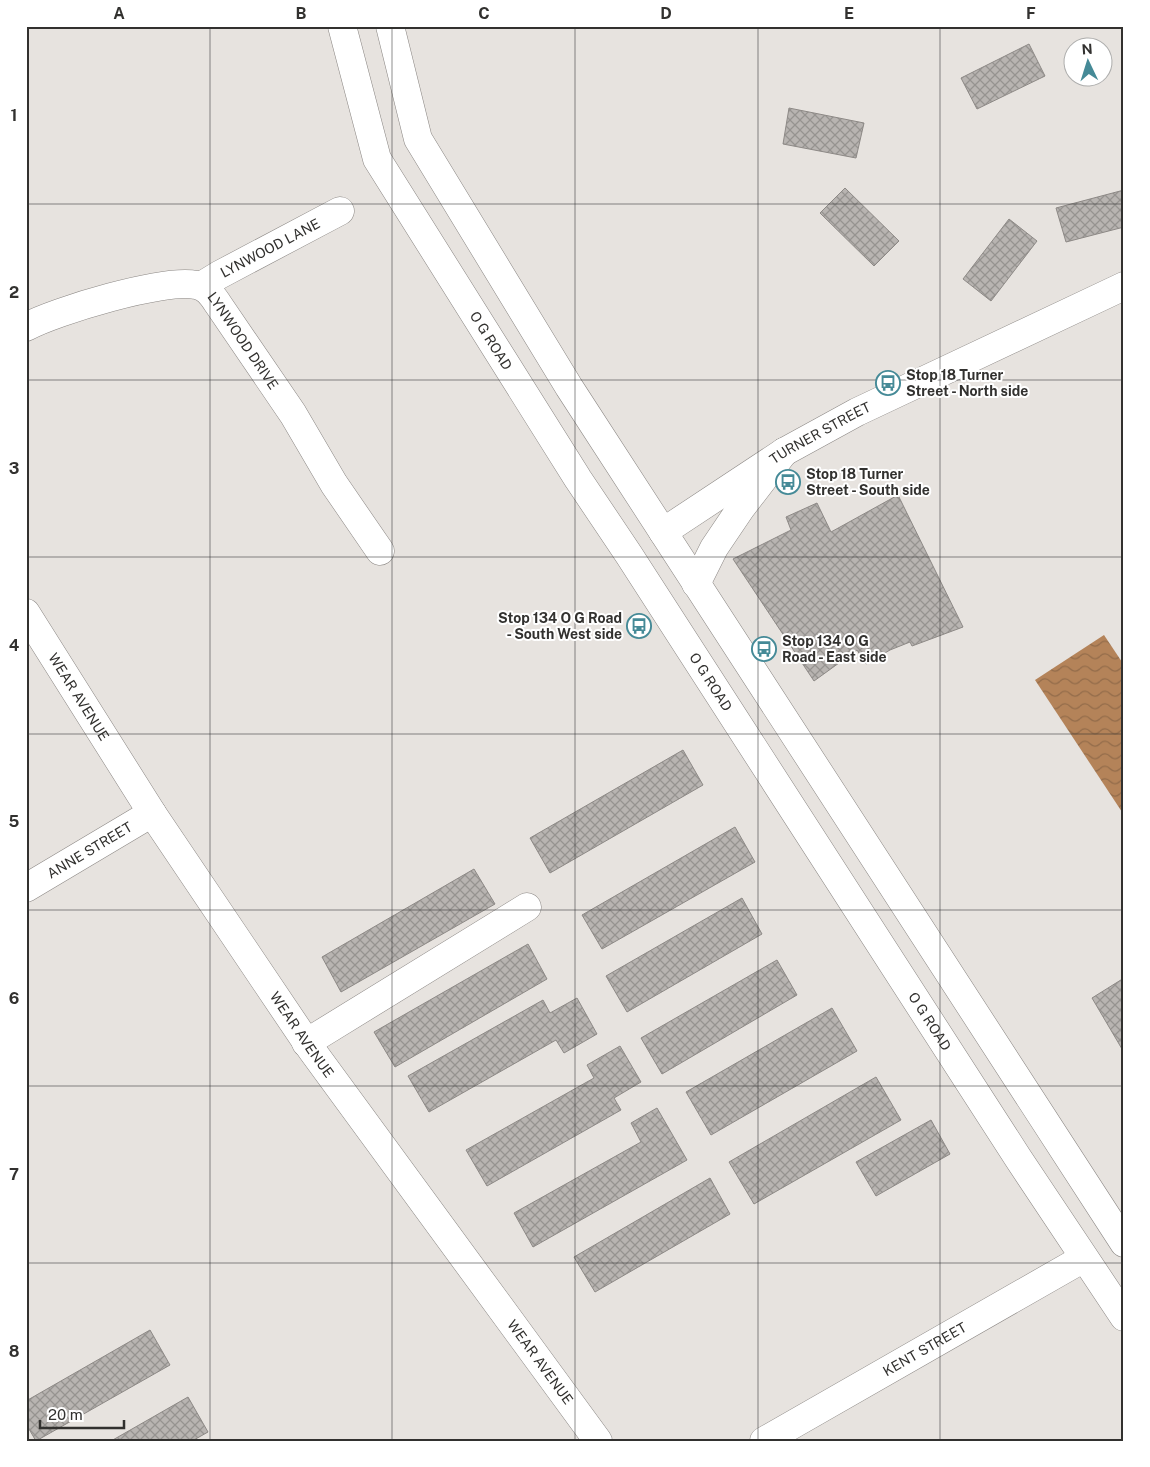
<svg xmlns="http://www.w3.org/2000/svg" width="1150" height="1467" font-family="'Public Sans',sans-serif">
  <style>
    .water { fill: url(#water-waves) }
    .building { fill: url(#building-cross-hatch); stroke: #8d8986 }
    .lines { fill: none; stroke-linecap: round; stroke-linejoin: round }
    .minor-casing { stroke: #8b8784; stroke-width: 29 }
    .major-casing { stroke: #8b8784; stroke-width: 29 }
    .minor { stroke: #fff; stroke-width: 28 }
    .major { stroke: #fff; stroke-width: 28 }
    .grid { fill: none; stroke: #32312f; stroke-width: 1; stroke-opacity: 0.55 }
    .labels { text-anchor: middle; stroke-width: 4; stroke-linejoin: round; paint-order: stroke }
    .street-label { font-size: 14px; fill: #32312f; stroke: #fff }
    .poi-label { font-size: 14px; font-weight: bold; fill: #32312f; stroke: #fff; text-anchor: start }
    .neatline { fill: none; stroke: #32312f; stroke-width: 2 }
    .grid-label { font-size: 16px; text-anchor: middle; font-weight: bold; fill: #32312f }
  </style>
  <defs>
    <pattern id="water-waves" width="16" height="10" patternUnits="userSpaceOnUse" patternTransform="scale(1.25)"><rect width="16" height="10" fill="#b48359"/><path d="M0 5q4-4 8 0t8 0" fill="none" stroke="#936c4a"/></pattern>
    <pattern id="building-cross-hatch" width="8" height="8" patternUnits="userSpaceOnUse" patternTransform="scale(1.25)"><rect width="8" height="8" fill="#b8b4b1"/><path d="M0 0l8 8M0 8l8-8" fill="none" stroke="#969390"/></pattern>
  </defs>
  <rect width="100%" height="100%" fill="#e7e3df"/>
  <path class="water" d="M1104,635L1124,665V815L1035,680Z"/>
  <path class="building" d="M1029,44L1045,76L977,109L961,78Z
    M789,108L864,123L856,158L783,144Z
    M845,188L899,241L874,266L820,213Z
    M1124,190V227L1066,242L1056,208Z
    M1009,219L1037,241L991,301L963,279Z
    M898,495L963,627L912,646L910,642L890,650L866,664L857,650L814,681L733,559L791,530L786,517L817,503L831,532Z
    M683,750L703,785L550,873L530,838Z
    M735,827L755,862L602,949L582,915Z
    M474,869L495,904L341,992L322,957Z
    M742,898L762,934L627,1012L606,976Z
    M528,944L547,979L395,1067L374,1032Z
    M777,960L797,995L662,1074L641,1038Z
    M1124,978V1048L1122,1049L1092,998Z
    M577,998L597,1034L564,1053L556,1040L429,1112L408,1076L543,1000L550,1013Z
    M832,1008L857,1051L711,1135L686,1092Z
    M620,1046L641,1082L614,1098L621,1110L487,1186L466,1150L594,1078L587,1065Z
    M876,1077L901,1120L754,1204L729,1162Z
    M657,1108L687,1160L533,1247L514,1213L641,1142L631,1123Z
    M931,1120L950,1154L876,1196L856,1162Z
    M710,1178L730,1214L595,1292L574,1257Z
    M150,1330L170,1365L36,1441L26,1424V1401Z
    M188,1397L208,1432L192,1441H111Z"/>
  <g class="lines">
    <defs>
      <g id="minor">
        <path id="s1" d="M201,286L219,275L340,211"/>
        <path id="s2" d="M26,327C55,311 165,278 196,285C207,287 212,295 218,304L293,414L334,484L380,551"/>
        <path id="s3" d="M663,532L784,452L857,412L1124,286"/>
        <path id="s4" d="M26,613L152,813L311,1049L598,1441"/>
        <path id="s5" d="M26,888L152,813"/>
        <path d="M306,1043L527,907"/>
        <path id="s6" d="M764,1441L1084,1258"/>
      </g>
      <g id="major">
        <path id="s7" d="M342,26L377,159L578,479L629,555L1018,1158L1124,1317"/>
        <path d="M390,26L418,139L569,387L1124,1243"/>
        <path d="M696,584L714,548L741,508L784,452"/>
      </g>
    </defs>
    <use href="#minor" class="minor-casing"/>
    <use href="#major" class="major-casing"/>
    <use href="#minor" class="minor"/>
    <use href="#major" class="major"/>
  </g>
  <path class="grid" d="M210,26V1441M392,26V1441M575,26V1441M758,26V1441M940,26V1441M26,204H1124M26,380H1124M26,557H1124M26,734H1124M26,910H1124M26,1086H1124M26,1263H1124"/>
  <defs>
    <symbol id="bus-ring" viewBox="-11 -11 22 22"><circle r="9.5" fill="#fff" stroke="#458a97" stroke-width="1.5"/><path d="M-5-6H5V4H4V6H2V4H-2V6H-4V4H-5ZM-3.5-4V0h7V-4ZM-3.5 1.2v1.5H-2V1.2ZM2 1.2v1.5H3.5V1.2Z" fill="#458a97"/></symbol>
  </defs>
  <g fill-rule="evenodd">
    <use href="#bus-ring" x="874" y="369" width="28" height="28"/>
    <use href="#bus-ring" x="774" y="468" width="28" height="28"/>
    <use href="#bus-ring" x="625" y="612" width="28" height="28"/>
    <use href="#bus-ring" x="750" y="635" width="28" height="28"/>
  </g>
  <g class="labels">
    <g class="street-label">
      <text dy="5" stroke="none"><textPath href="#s1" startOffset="79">LYNWOOD LANE</textPath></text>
      <text dy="5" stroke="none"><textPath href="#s2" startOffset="251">LYNWOOD DRIVE</textPath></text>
      <text dy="5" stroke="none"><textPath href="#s7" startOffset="352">O G ROAD</textPath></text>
      <text dy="5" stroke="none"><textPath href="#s3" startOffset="186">TURNER STREET</textPath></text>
      <text dy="5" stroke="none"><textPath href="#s7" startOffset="758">O G ROAD</textPath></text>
      <text dy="5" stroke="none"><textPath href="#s4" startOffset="99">WEAR AVENUE</textPath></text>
      <text dy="5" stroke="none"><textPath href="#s5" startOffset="74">ANNE STREET</textPath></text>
      <text dy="5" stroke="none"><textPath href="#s7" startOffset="1162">O G ROAD</textPath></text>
      <text dy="5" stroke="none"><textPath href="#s4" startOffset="504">WEAR AVENUE</textPath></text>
      <text dy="5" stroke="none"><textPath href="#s6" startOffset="185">KENT STREET</textPath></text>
      <text dy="5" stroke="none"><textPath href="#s4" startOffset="909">WEAR AVENUE</textPath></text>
    </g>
    <g class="poi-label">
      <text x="906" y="380">Stop 18 Turner<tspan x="906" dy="16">Street - North side</tspan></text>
      <text x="806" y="479">Stop 18 Turner<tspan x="806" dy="16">Street - South side</tspan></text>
      <text x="622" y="623" text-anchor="end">Stop 134 O G Road<tspan x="622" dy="16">- South West side</tspan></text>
      <text x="782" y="646">Stop 134 O G<tspan x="782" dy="16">Road - East side</tspan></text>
    </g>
  </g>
  <rect width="1150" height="1467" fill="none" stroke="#ffffff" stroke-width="55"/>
  <g transform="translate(1088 62) rotate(356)"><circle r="24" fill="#ffffff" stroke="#adadac"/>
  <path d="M0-4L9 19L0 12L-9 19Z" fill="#458a97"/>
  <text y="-8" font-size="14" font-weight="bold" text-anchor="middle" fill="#32312f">N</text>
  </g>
  <path d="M40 1420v8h84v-8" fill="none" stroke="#32312f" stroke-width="2.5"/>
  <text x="48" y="1420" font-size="15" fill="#32312f" stroke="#ffffff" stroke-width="4" paint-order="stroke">20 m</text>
  <rect x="28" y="28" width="1094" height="1412" class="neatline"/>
  <g class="grid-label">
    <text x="119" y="19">A</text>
    <text x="301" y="19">B</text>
    <text x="484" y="19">C</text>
    <text x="666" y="19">D</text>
    <text x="849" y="19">E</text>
    <text x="1031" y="19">F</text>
    <text x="14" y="121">1</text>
    <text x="14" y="298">2</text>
    <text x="14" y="474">3</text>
    <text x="14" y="651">4</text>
    <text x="14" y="827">5</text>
    <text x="14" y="1004">6</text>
    <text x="14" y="1180">7</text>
    <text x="14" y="1357">8</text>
  </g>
</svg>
